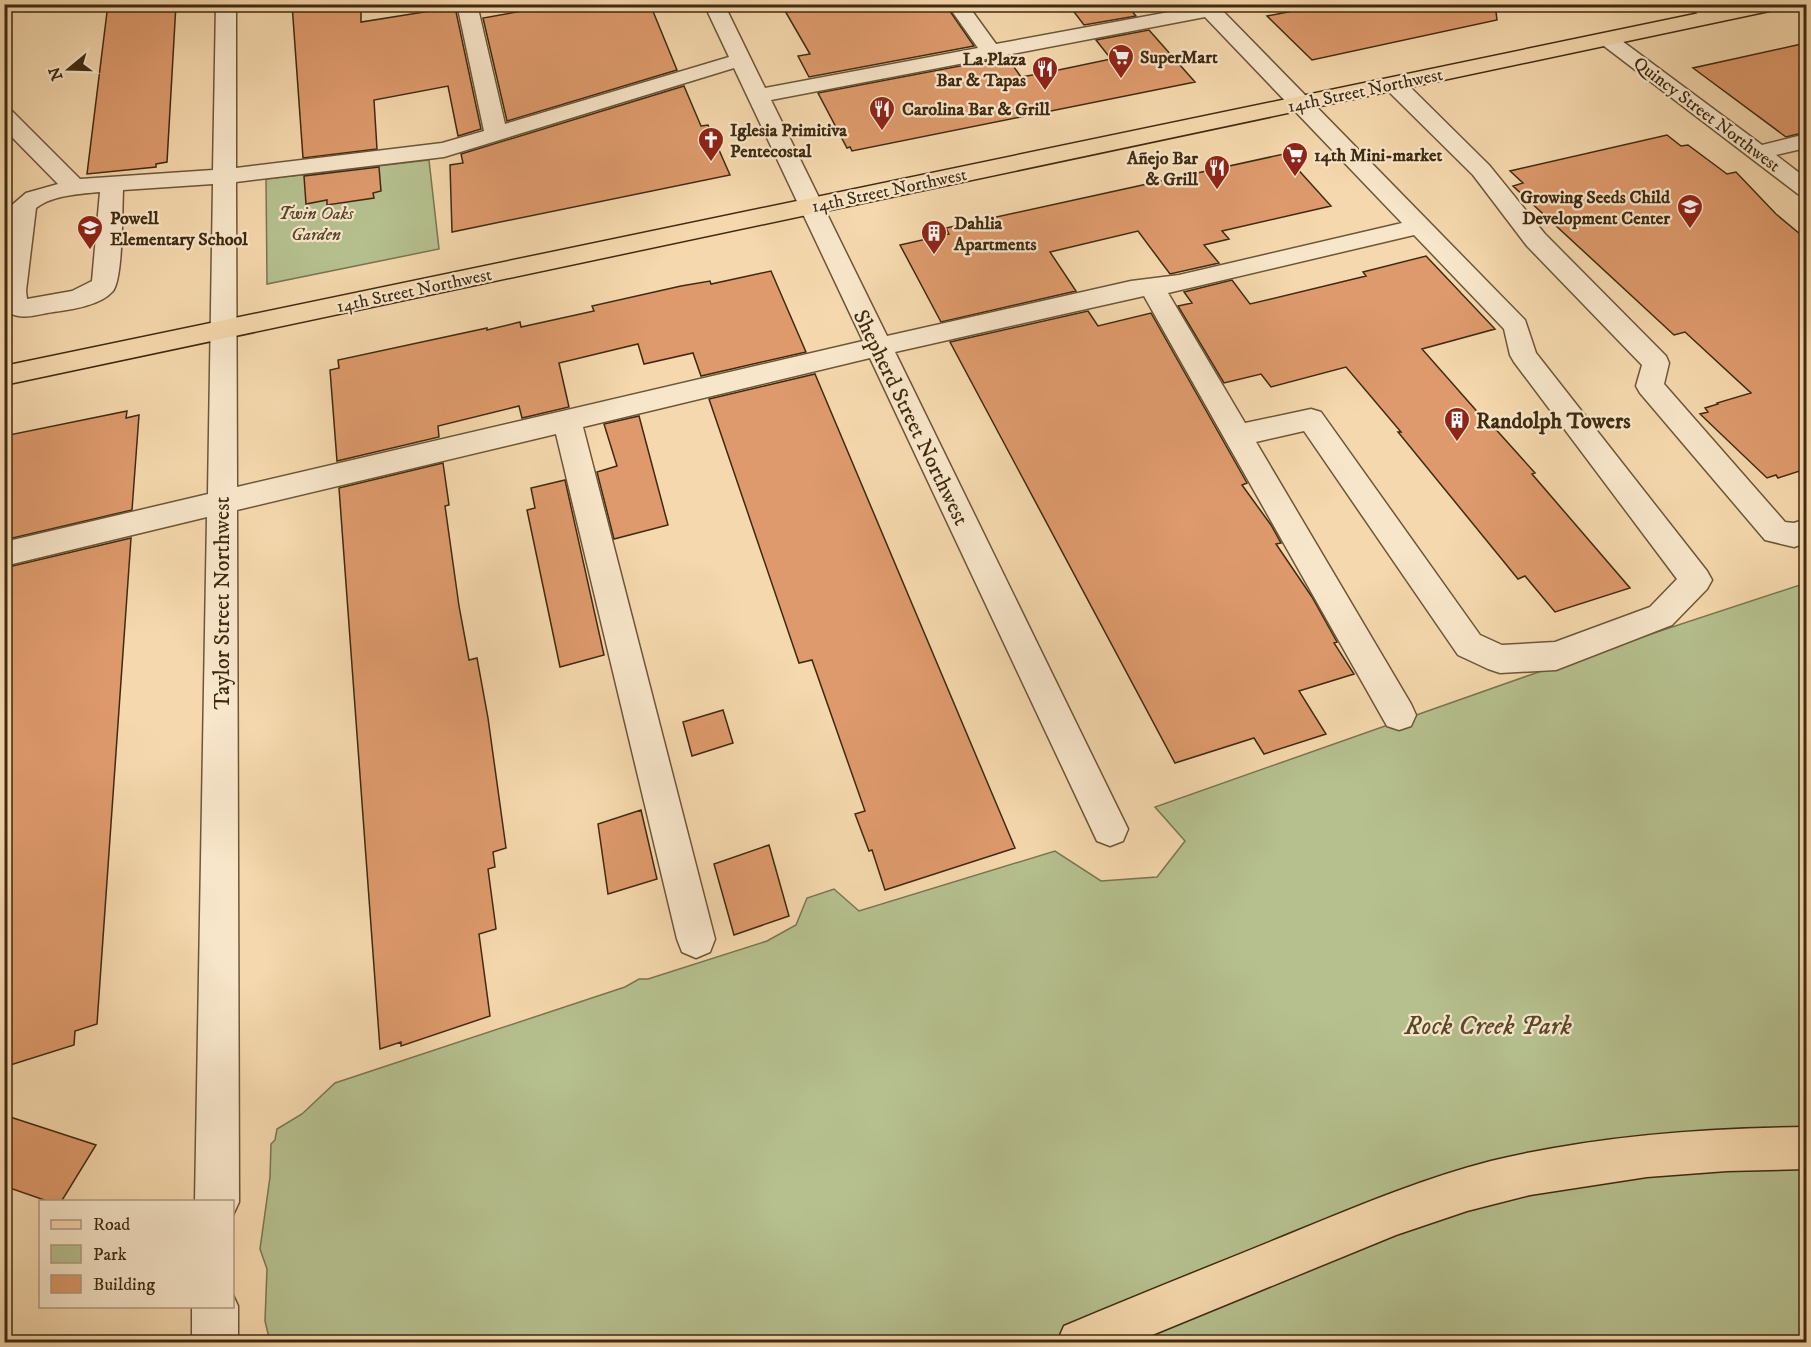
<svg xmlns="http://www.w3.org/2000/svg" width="1811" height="1347" font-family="'IM FELL DW Pica',serif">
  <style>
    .green { fill: #b6c08f; stroke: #7a7550; stroke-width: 1.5 }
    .building { fill: #de9a6c; stroke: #3f2a11; stroke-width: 1.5 }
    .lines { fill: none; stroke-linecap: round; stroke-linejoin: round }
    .minor-casing { stroke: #6c5638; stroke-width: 3 }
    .major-casing { stroke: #3f2a11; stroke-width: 3 }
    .minor { fill: #f8e6ca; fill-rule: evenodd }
    .major { fill: #f5d8ad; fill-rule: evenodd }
    .labels { text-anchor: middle; stroke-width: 4.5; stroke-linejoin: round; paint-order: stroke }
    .far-poi-label { font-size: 18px; font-weight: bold; fill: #3f2a11; stroke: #f8e6ca; text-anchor: start }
    .far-street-label { font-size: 18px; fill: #3f2a11; stroke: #f8e6ca }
    .far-park-label { font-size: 18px; font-style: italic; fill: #57482a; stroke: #f8e6ca }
    .street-label { font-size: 22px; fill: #3f2a11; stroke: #f8e6ca }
    .poi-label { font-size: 22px; font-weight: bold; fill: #3f2a11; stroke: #f8e6ca; text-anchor: start }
    .near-park-label { font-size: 27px; font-style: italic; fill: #57482a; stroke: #f8e6ca }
  </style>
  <rect width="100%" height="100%" fill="#f5d8ad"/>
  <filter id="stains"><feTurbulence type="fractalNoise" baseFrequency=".00333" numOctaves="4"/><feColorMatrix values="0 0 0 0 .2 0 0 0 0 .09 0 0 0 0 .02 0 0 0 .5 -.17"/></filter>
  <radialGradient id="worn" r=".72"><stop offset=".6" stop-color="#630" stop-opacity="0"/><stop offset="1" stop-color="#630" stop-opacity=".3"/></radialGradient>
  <path class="green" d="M429,160L439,249L267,284L266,179Z
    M1806,583V1342H270L265,1321L267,1269L260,1249L270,1177L271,1144L275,1140L277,1129L302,1114L335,1083L625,987L639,979H648L767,941L796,925L807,898L834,889L859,911L1055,851L1101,881L1157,877L1185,841L1155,807L1584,656Z"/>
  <path class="building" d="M108,4H176L167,162L156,164V167L87,174Z
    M292,4H348V8L361,6V22L455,7L481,129L458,136L448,86L374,100L377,149L303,158Z
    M562,4H650L677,70L507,121L483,18Z
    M781,4H945L974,46L809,77L798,56L810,54Z
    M1068,4H1126L1136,16L1084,25Z
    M1329,4H1495L1497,20L1312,60L1267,16Z
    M1149,30L1195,82L852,151L850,147L847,148L818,93L1007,57L1021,77L1044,73L1111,59L1096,40Z
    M1806,43V132L1786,137L1693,68Z
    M684,86L701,126L708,125L730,175L452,232L450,165L463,163L461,154Z
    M1667,135L1681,146L1688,145L1727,174L1736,172L1776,214L1806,239V469L1778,478L1776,475L1767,478L1700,414L1708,412L1705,408L1718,404L1717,403L1751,393L1685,332L1674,335L1513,186L1523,183L1510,171Z
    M1284,154L1331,206L1222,231L1229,239L1204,245L1219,263L1170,274L1138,231L1050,252L1076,291L941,322L900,245L949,234L946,228Z
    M379,167L381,191L373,193L374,198L327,205V200L306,204L304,176Z
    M1426,256L1495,329L1422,349L1489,425L1491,424L1535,473L1532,474L1630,588L1555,612L1525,576L1518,579L1398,432H1401L1346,367L1271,387L1261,374L1224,383L1178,306L1192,303L1184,292L1232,280L1250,304L1366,276L1363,272Z
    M771,271L806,352L701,376L693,353L644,364L638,344L559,363L569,407L522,418L519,406L438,426L439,437L337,461L330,370L339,368L338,360L487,328V330L520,322L521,327L594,311L592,306L681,286L710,281L711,284Z
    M1088,311L1098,326L1151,313L1247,483L1242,485L1271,525L1281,543L1276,544L1312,597L1337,642L1334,643L1354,674L1299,691L1326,734L1264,754L1254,738L1175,763L950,342Z
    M815,374L1015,848L885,890L872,850L869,851L855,814L865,811L812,660L799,663L709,399Z
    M127,411L126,418L139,415L132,510L4,540V436Z
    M639,416L668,525L614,539L597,472L617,466L604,424Z
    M443,463L449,505L445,506L459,606L469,660L477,658L488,718L506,848L493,852L495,867L488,869L496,929L479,934L490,1016L401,1046V1042L380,1049L339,488Z
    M565,480L604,655L560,667L527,510L535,508L531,488Z
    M131,538L97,1024L75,1031L74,1045L4,1067V568Z
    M723,710L733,743L692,756L683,722Z
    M641,810L657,879L608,894L598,824Z
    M769,845L789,916L734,935L714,864Z
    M4,1115L96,1145L61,1202H50L4,1186Z"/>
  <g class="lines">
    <defs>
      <path id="minor" d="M216,4H236V168L442,143L484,131L457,4H477L505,124L729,57L704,4H724L765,88L978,48L947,4H967L996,44L1196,7L1194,4H1216L1525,320L1536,353L1707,571L1712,580L1707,589L1672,625L1556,670L1500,673L1488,669L1458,655L1304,431L1256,442L1411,704L1416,715L1411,726L1399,730L1387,726L1144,296L895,352L1128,829L1123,841L1110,846L1097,841L870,358L583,427L715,939L710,952L696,958L682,952L677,939L556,434L237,510L239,1202L232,1217V1202H195L207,517L4,566V542L208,494L213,184L123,190C122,210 123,278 113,291C99,307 67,310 47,313C33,316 15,321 4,308V260L12,205L26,193L58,184L4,129V110L12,111L80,179L213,170ZM1205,17L1402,223L1179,275L1131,281L887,336L771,100ZM734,68L863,341L237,487L236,182L444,157ZM100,192L92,281L72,291L27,299L26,291L36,208C53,195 79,194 100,192ZM1414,235L1504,329L1510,355L1514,362L1677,579L1650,607L1555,642L1502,645L1480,635L1321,412L1311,409L1245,423L1168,293Z
        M1685,4H1709L1724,17L1721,21H1707Z
        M1607,33L1614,35L1762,145L1806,134V148L1776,155L1806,178V196L1798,194L1600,43L1597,39L1600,35Z
        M1394,78L1402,79L1489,165L1545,234L1666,356L1669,363L1664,384L1785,522L1794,523L1806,519V543L1794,547L1765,540L1640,393L1636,386L1642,365L1527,246L1473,175L1386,89L1383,84L1386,79Z
        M232,1293L238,1306V1342H192V1306H232Z"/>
      <path id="major" d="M1743,4H1784L1781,8L1774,10L4,385V366Z
        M1806,1127V1169L1727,1171L1647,1177L1530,1195L1467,1211L1396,1235L1135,1342H1057L1064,1326C1142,1293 1221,1262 1299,1230C1362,1204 1425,1178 1491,1161C1594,1136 1700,1128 1806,1127Z"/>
    </defs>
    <use href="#minor" class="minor-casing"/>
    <use href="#major" class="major-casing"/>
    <use href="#minor" class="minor"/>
    <use href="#major" class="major"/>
  </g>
  <defs>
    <symbol id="supermarket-pin" viewBox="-11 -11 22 30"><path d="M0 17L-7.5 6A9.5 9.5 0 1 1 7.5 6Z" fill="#8f2418" stroke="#f8e6ca"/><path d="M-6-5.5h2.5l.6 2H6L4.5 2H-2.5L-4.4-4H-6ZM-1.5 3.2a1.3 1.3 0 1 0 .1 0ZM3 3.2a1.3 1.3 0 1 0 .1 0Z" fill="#fff"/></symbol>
    <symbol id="restaurant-pin" viewBox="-11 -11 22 30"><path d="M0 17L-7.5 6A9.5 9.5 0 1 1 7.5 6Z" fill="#8f2418" stroke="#f8e6ca"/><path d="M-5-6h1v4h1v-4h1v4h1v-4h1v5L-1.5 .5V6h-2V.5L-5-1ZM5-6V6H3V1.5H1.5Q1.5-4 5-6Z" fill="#fff"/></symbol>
    <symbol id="church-pin" viewBox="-11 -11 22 30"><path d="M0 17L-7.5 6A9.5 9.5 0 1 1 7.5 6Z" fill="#8f2418" stroke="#f8e6ca"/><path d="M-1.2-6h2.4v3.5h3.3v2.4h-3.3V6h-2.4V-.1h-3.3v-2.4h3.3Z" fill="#fff"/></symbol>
    <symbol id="school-pin" viewBox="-11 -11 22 30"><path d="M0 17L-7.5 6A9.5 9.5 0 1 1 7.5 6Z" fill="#8f2418" stroke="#f8e6ca"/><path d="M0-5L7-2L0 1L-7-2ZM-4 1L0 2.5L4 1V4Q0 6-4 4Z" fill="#fff"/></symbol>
    <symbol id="building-pin" viewBox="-11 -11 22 30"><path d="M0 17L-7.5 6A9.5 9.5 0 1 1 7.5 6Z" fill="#8f2418" stroke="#f8e6ca"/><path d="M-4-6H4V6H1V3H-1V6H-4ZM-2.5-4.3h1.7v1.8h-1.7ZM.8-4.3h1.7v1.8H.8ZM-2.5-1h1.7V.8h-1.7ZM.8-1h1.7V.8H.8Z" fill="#fff"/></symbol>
  </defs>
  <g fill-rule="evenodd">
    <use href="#supermarket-pin" x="1106" y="42" width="30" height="40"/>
    <use href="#restaurant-pin" x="1030" y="54" width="30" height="40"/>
    <use href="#restaurant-pin" x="867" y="94" width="30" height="40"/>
    <use href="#church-pin" x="696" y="125" width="30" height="40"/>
    <use href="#supermarket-pin" x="1280" y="140" width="30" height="40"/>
    <use href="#restaurant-pin" x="1202" y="153" width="30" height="40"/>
    <use href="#school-pin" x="1675" y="192" width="30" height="40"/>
    <use href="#school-pin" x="75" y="213" width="30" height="40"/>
    <use href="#building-pin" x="919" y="218" width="30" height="40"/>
    <use href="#building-pin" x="1442" y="405" width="30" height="40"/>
  </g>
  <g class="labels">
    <g class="far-poi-label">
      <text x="1140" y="63">SuperMart</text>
      <text x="1026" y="65" text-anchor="end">La Plaza<tspan x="1026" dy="21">Bar &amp; Tapas</tspan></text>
      <text x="902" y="115">Carolina Bar &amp; Grill</text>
      <text x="730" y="136">Iglesia Primitiva<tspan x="730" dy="21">Pentecostal</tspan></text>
      <text x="1314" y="161">14th Mini-market</text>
      <text x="1198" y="164" text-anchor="end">Añejo Bar<tspan x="1198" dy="21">&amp; Grill</tspan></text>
      <text x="1670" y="203" text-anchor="end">Growing Seeds Child<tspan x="1670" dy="21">Development Center</tspan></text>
      <text x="110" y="224">Powell<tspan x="110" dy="21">Elementary School</tspan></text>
      <text x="954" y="229">Dahlia<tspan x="954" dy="21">Apartments</tspan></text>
    </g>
    <g class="far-street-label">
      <text transform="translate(1365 90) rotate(-12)" y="6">14th Street Northwest</text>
      <text transform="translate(1707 114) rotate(37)" y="6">Quincy Street Northwest</text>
      <text transform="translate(889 190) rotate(-12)" y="6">14th Street Northwest</text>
      <text transform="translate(414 290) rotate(-12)" y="6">14th Street Northwest</text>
    </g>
    <g class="far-park-label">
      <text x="316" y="219">Twin Oaks<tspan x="316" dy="21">Garden</tspan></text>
    </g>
    <g class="street-label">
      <text transform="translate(912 417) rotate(64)" y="8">Shepherd Street Northwest</text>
      <text transform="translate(221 603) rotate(-90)" y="8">Taylor Street Northwest</text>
    </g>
    <g class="poi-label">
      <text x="1476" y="428">Randolph Towers</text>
    </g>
    <g class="near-park-label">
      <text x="1488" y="1034">Rock Creek Park</text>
    </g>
  </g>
  <rect width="1811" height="1347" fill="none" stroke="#f5d8ad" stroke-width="24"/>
  <rect x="6" y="6" width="1799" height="1335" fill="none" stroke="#3f2a11" stroke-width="3"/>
  <rect x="12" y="12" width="1787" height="1323" fill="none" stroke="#3f2a11" stroke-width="1.5"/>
  <rect x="39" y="1200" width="195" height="108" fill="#f8e6ca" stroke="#ae9b80" stroke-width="1.5"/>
  <rect x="51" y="1220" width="30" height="9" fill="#f5d8ad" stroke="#ae9b80" stroke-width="1.5"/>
  <text x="93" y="1230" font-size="18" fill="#3f2a11">Road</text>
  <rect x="51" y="1245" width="30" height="18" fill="#b6c08f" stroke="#ae9b80" stroke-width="1.5"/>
  <text x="93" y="1260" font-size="18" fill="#3f2a11">Park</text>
  <rect x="51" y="1275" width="30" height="18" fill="#de9a6c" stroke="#ae9b80" stroke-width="1.5"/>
  <text x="93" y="1290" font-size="18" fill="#3f2a11">Building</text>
  <g transform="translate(69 69) rotate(251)" stroke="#f8e6ca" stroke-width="4.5" paint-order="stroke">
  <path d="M0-4.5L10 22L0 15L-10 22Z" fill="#3f2a11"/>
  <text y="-9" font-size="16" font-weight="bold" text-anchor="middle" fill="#3f2a11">N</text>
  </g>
  <rect width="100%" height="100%" filter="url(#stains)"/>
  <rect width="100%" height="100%" fill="url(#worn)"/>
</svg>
